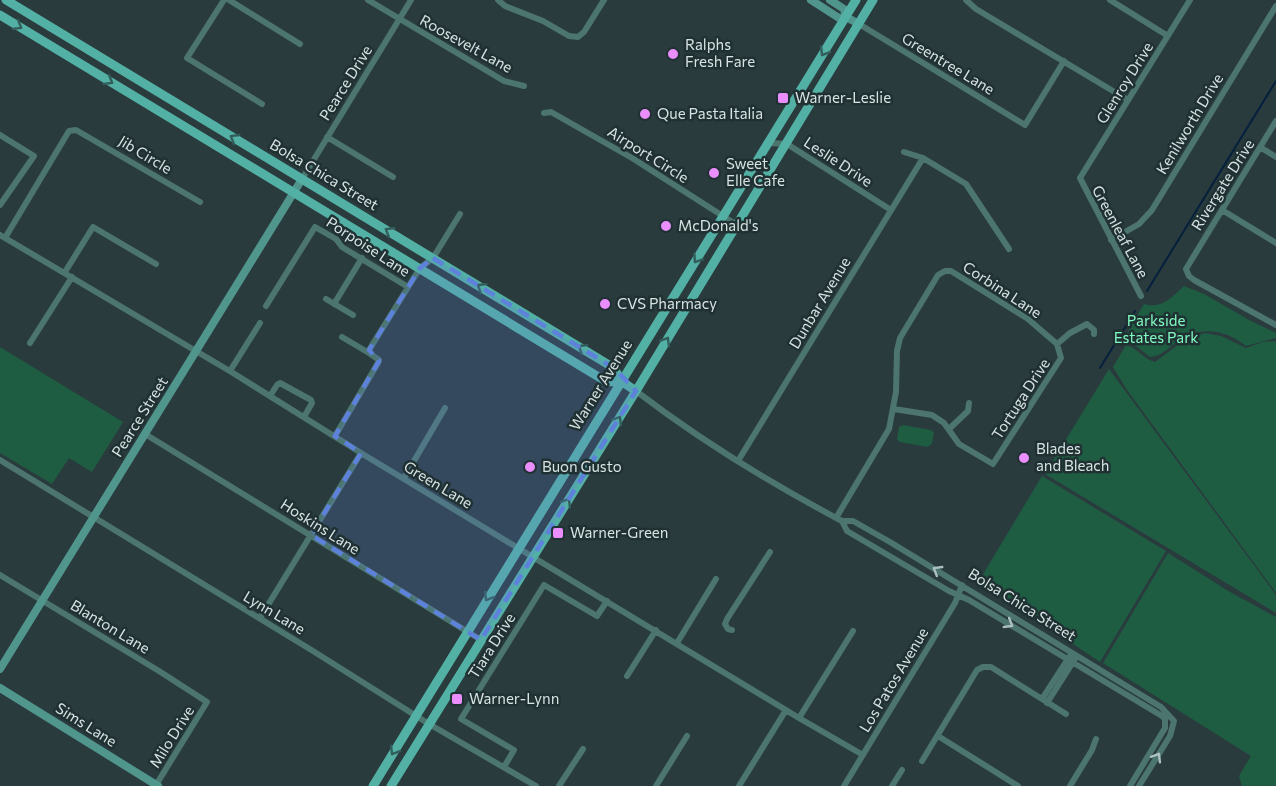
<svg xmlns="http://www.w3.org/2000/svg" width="1276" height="786" font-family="Commissioner,sans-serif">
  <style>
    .green { fill: #1e5d42 }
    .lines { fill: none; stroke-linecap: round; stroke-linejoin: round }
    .stream { stroke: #05203c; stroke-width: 2 }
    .street { stroke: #4b756e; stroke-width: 6 }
    .secondary { stroke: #50968d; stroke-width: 8 }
    .primary { stroke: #53b0a4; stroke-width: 9 }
    .oneway { stroke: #325d5b }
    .oneway2 { stroke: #adc1c0 }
    .marked { fill: #5e82dc; fill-opacity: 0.2; stroke: #5e82dc; stroke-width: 4.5; stroke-dasharray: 12 8; stroke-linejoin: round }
    .poi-dot { fill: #ea8dfd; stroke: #203133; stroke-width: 2 }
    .labels { text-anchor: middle; stroke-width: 5; stroke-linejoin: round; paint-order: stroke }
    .street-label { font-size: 15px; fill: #d7e2e3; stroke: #203133 }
    .poi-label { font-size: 15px; fill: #d7e2e3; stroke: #203133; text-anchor: start }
    .park-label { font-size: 15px; fill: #81fac1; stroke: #203133 }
  </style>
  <rect width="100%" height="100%" fill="#2a3b3e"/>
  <path class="green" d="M1184,286L1204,294L1251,321L1276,333V338L1246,346C1226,329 1201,326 1179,340C1169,347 1163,356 1150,357L1136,346L1123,340L1144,304C1162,309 1171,298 1184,286Z
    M1205,333L1221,336L1246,348L1263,342L1276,341V593L1127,390L1113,367L1126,345C1138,348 1143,359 1155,362L1187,338Z
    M0,347L123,422L92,472L69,458L52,484L0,453Z
    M1109,369L1276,595V613L1045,474Z
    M903,425L931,430L934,433L932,443L928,447L900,442L897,439L899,427Z
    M1042,476L1166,551L1100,662L979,581Z
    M1168,553L1230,592L1276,617V786H1242L1239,776L1251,756L1103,663Z"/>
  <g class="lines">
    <path class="stream" d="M1147,291L1276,81
      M1100,368L1135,311"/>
    <path class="street" d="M224,0L187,58L262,104
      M229,0L300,44
      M368,0L504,81L524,86
      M498,0L505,6L543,21L569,36L578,37L584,32L604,0
      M966,0L976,9L1128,100
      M1110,0L1168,36
      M859,24L1025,125L1064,61
      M544,113L551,112L632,158L737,225
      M1276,121L1186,269L1189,276L1194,280L1276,325
      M0,135L34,156L0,205
      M327,137L393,177
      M769,143L787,144L891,210
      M1260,147L1276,157
      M904,152L923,158L966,184L1009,249
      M302,179L411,0
      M1222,210L1276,243
      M0,235L233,373L361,453L799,718L863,755
      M5,238L69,131L76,130L200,202
      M1111,240L1139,224L1152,210L1276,6
      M65,272L93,227L156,264
      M1141,296L1080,178L1190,0
      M326,299L353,315
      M334,304L362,258
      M266,306L315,227L336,239L342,247L408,287
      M342,337L369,353
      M30,343L72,277
      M1057,344L1070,333L1087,324L1094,330V334
      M230,371L260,323
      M636,391C700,440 770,483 842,521L847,531L949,591L969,600L1162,716L1165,719V728L1130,786
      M270,396L277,385L280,383L311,400L312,403L304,417
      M894,409L932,415L944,423L959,444L993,464L1061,358L1057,344
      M949,429L968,411L969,403
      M145,434L481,640
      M335,436L378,363L379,360L369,353V350L420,268L433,258L460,214
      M0,460L313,651L429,724L536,786
      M738,461L923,158
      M404,478L445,408
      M836,518L889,429L896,392L897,351L900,338L938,275L945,271H951L1028,319L1057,344
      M842,521H853L890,542L1161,707L1174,721L1170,736L1139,786
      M0,575L159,671L207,702L156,785
      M260,618L361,453
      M732,630L728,629L725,624L727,619L770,552
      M677,643L716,579
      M627,676L656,630
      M1042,699L1070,656
      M1047,703L1075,659
      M799,718L853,631
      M938,736L1018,786
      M922,761L977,670L983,667H991L1066,714
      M504,767L514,750L461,719L544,585L597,616L607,601
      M559,786L583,749
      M656,786L687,736
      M739,786L786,710
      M844,786L955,603L962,585
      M892,786L902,770
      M1070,786L1092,750L1096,739"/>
    <path class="secondary" d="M811,0L839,18L846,17L859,24
      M830,0L844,9L846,17
      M0,669L302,179
      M0,688L158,786"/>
    <path class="primary" d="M6,0L614,368L621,381L636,391
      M0,15L607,382L621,381
      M373,786L856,0
      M391,786L636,391L873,0"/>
  </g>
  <defs><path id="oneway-chevron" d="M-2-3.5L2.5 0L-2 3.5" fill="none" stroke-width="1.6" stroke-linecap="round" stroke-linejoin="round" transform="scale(1.5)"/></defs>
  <g class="oneway">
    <use href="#oneway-chevron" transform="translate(18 26) rotate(31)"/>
    <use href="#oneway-chevron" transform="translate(824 52) rotate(122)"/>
    <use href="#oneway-chevron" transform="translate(109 81) rotate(31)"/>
    <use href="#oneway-chevron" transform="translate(234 138) rotate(-149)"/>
    <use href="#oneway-chevron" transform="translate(389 231) rotate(-149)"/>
    <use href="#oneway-chevron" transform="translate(697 259) rotate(124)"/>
    <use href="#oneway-chevron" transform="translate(481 287) rotate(-148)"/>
    <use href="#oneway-chevron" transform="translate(666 341) rotate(-59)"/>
    <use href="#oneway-chevron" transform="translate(582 348) rotate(-148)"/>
    <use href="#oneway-chevron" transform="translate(618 420) rotate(-58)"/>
    <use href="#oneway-chevron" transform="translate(567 502) rotate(-58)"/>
    <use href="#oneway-chevron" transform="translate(488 597) rotate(122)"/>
    <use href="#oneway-chevron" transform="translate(394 751) rotate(121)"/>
  </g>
  <g class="oneway2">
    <use href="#oneway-chevron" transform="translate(937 570) rotate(-149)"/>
    <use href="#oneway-chevron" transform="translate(1009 624) rotate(31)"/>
    <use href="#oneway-chevron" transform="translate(1157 757) rotate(-59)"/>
  </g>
  <path class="marked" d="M433,258L614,368L636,391L481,640L311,535L361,453L335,436L379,361L369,350L420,268Z"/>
  <g class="poi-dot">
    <circle cx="673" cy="54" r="6"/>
    <rect x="777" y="92" width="12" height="12" rx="3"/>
    <circle cx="645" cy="114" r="6"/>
    <circle cx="714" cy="173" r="6"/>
    <circle cx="666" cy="226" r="6"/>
    <circle cx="605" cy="304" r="6"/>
    <circle cx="1024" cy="458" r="6"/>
    <circle cx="530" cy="467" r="6"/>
    <rect x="552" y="527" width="12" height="12" rx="3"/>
    <rect x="451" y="693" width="12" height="12" rx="3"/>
  </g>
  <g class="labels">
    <g class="street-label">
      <text transform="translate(466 44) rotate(29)" y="5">Roosevelt Lane</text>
      <text transform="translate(948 64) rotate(31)" y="5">Greentree Lane</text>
      <text transform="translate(346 83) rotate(-58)" y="5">Pearce Drive</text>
      <text transform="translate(1125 83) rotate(-58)" y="5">Glenroy Drive</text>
      <text transform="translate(1190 124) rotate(-59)" y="5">Kenilworth Drive</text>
      <text transform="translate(145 155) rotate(31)" y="5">Jib Circle</text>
      <text transform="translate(648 155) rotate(32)" y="5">Airport Circle</text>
      <text transform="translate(838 162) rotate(33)" y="5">Leslie Drive</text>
      <text transform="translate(324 175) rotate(31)" y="5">Bolsa Chica Street</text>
      <text transform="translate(1223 185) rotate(-58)" y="5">Rivergate Drive</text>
      <text transform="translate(1120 232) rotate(62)" y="5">Greenleaf Lane</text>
      <text transform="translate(368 247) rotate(33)" y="5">Porpoise Lane</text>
      <text transform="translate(1002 290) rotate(33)" y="5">Corbina Lane</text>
      <text transform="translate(820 303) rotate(-59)" y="5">Dunbar Avenue</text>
      <text transform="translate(601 385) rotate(-58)" y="5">Warner Avenue</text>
      <text transform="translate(1021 399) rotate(-57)" y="5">Tortuga Drive</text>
      <text transform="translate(140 417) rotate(-58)" y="5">Pearce Street</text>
      <text transform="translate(438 485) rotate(31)" y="5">Green Lane</text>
      <text transform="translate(320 527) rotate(32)" y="5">Hoskins Lane</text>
      <text transform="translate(1022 605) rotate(32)" y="5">Bolsa Chica Street</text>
      <text transform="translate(274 613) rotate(31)" y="5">Lynn Lane</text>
      <text transform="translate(110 627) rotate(31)" y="5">Blanton Lane</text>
      <text transform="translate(492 646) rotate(-58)" y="5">Tiara Drive</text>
      <text transform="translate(894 680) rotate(-59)" y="5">Los Patos Avenue</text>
      <text transform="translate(86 725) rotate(32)" y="5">Sims Lane</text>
      <text transform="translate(172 737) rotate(-58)" y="5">Milo Drive</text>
    </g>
    <g class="poi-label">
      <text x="685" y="50">Ralphs<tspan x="685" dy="17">Fresh Fare</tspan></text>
      <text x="795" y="103">Warner-Leslie</text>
      <text x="657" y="119">Que Pasta Italia</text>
      <text x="726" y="169">Sweet<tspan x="726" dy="17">Elle Cafe</tspan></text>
      <text x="678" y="231">McDonald's</text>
      <text x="617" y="309">CVS Pharmacy</text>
      <text x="1036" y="454">Blades<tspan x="1036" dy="17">and Bleach</tspan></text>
      <text x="542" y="472">Buon Gusto</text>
      <text x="570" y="538">Warner-Green</text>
      <text x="469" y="704">Warner-Lynn</text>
    </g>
    <g class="park-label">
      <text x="1156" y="326">Parkside<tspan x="1156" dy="17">Estates Park</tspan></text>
    </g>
  </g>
</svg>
